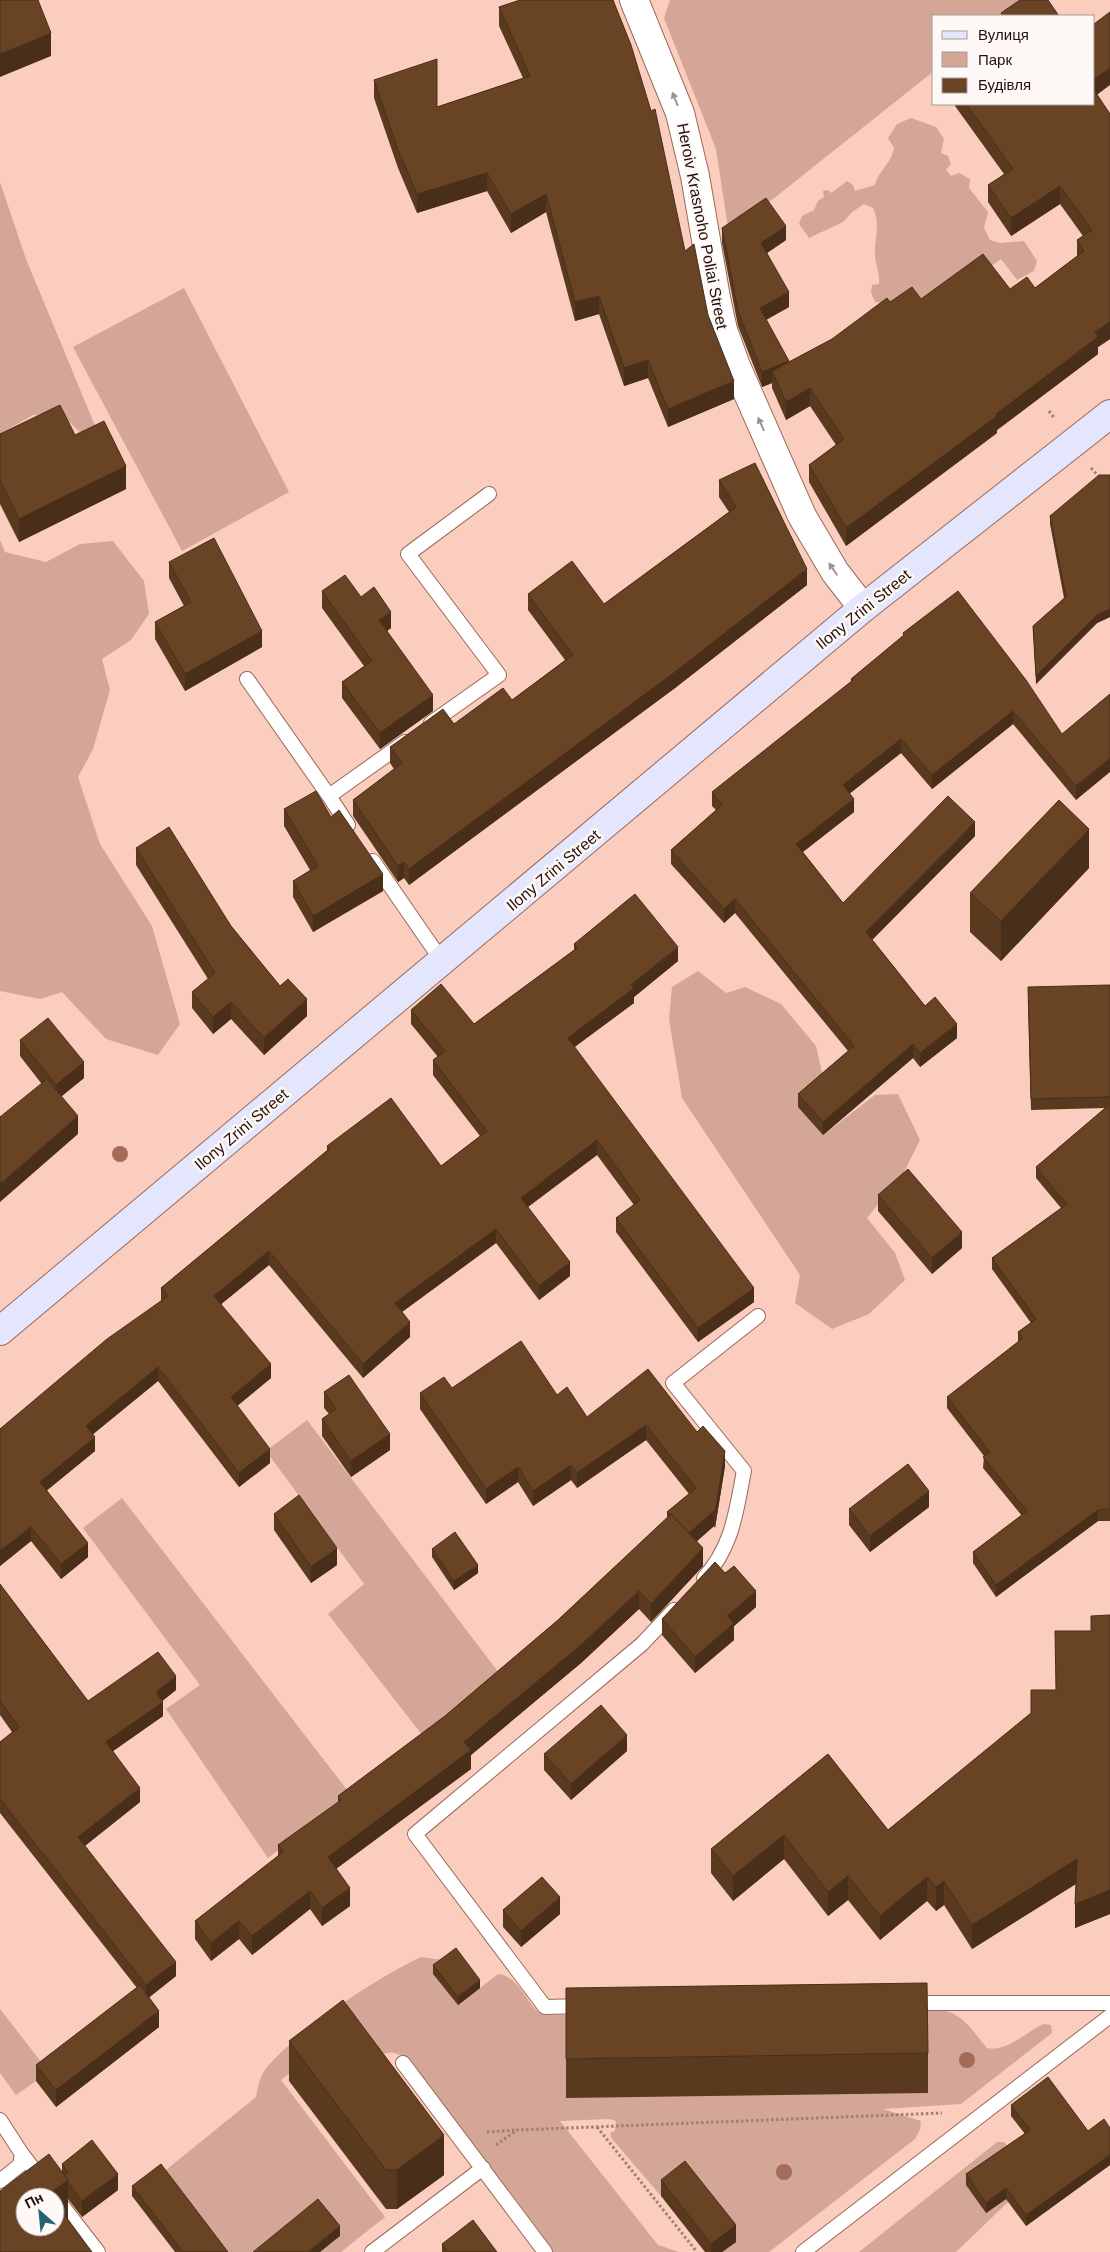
<svg xmlns="http://www.w3.org/2000/svg" width="1110" height="2252" font-family="Arial,sans-serif">
  <style>
    .green { fill: #d3a698 }
    .lines { fill: none; stroke-linecap: round; stroke-linejoin: round }
    .service-casing { stroke: #9a6959; stroke-width: 16 }
    .tertiary-casing { stroke: #9a6959; stroke-width: 30 }
    .secondary-casing { stroke: #9a6959; stroke-width: 30 }
    .path { stroke: #a17f74; stroke-width: 3; stroke-dasharray: 2.5 2.5; stroke-linecap: butt }
    .service { stroke: #fff; stroke-width: 14 }
    .tertiary { stroke: #fff; stroke-width: 28 }
    .secondary { stroke: #e3e6fc; stroke-width: 28 }
    .tree { fill: #a26c58 }
    .wall { fill: #593a1f }
    .shaded-wall { fill: #492f19 }
    .building { fill: #684324; stroke: #492f19 }
    .oneway { fill: #9c9491 }
    .labels { text-anchor: middle; stroke-width: 5; stroke-linejoin: round; paint-order: stroke }
    .street-label { font-size: 16px; fill: #24110b; stroke: #fef8f6 }
  </style>
  <rect width="100%" height="100%" fill="#facdbf"/>
  <path class="green" d="M670,0H1024L1003,16H934V71L729,234L716,149L664,18Z
    M911,118L936,127L944,139L941,153L948,156L951,164L946,170L951,176L959,173L970,179L969,188L988,212L984,228L990,240L1000,243L1024,241L1037,261L1034,271L1017,280L1001,259L959,289L975,312L875,302L871,292L872,285L879,284C880,273 876,266 875,256C874,238 881,224 873,208L864,204L852,212L843,222L809,238L799,224L802,216L814,210L818,201L824,197L823,191L828,190L831,193L847,181L853,185L855,191L875,185C880,168 890,166 894,148L888,138L897,124Z
    M0,182L26,259L96,428L83,435L60,413L33,415L0,434Z
    M184,288L289,492L182,551L73,347Z
    M0,540L5,552L46,562L80,544L113,541L144,581L149,614L131,640L102,659L110,690L93,749L78,777L100,844L152,926L180,1024L158,1055L106,1039L62,992L40,999L0,991Z
    M698,971L726,993L745,987L781,1004L816,1046L823,1076V1135L875,1095L898,1094L920,1140L903,1174L867,1218L895,1253L905,1280L869,1314L832,1329L795,1303L800,1275L682,1098L669,1019L672,987Z
    M307,1420L502,1677L426,1740L328,1614L364,1584L266,1451Z
    M122,1498L351,1795L268,1858L166,1709L200,1685L83,1528Z
    M421,1957L442,1960L480,1988L498,1974C519,1976 526,2004 542,2015L942,2010C964,2014 973,2032 987,2048C1008,2052 1025,2032 1044,2024L1051,2025L1052,2033L961,2104L883,2109L921,2121L920,2130L915,2139L769,2252H722L736,2241L685,2177L661,2196L612,2139L610,2133L615,2131L616,2121L609,2119L560,2121L658,2245L679,2252H545L404,2057C394,2052 389,2050 380,2057L339,2036L281,2080L385,2217L341,2252H220L161,2174L256,2097C258,2086 260,2075 268,2066C304,2026 373,1980 421,1957Z
    M0,2009L49,2072L16,2095L0,2073Z
    M997,2142H1004L1008,2147L985,2213L1029,2182L956,2252H859Z"/>
  <g class="lines">
    <defs>
      <path id="service" d="M247,679L329,796
        M431,723L499,675L408,554L489,494
        M348,825L329,796L405,742
        M373,861L442,961
        M704,1578C733,1546 736,1511 744,1471L673,1383L758,1316
        M908,2003H1110
        M584,2006L545,2007L415,1834L642,1644L674,1610
        M403,2063L545,2252
        M0,2120L22,2154L20,2165L0,2181
        M22,2154L42,2180
        M57,2199L98,2252
        M372,2252L483,2168
        M803,2252L1110,2016"/>
      <path id="tertiary" d="M634,0L680,113L695,176L716,298L723,330L736,366L802,516L835,572L863,608"/>
      <path id="secondary" d="M0,1331L863,608L1110,414"/>
    </defs>
    <use href="#service" class="service-casing"/>
    <use href="#tertiary" class="tertiary-casing"/>
    <use href="#secondary" class="secondary-casing"/>
    <path class="path" d="M1049,411L1055,419
      M1091,468L1099,477
      M597,2127L697,2252
      M487,2132L516,2130
      M496,2145L517,2130L942,2113"/>
    <use href="#service" class="service"/>
    <use href="#tertiary" class="tertiary"/>
    <use href="#secondary" class="secondary"/>
  </g>
  <g class="tree">
    <circle cx="120" cy="1154" r="8"/>
    <circle cx="967" cy="2060" r="8"/>
    <circle cx="784" cy="2172" r="8"/>
  </g>
  <path class="wall" d="M499,7L685,251L708,315L734,399L668,427L648,378L624,386L599,314L575,321L546,212L511,233L487,191L417,213L398,168L374,98V80L437,107L523,78L499,26Z
    M1097,95L1110,114V339L1098,347V354L997,430V433L846,546L809,482V465L836,445L810,406L786,420L772,388V383L762,387L738,326L722,243V228L786,240L767,253L789,307L766,320L789,362L832,339L890,302L1010,289L1035,288L1077,256V240L1083,236L1060,204L1011,236L988,202V185L1004,174L955,106V104H1094Z
    M0,434L75,435L126,489L19,542L0,504Z
    M1110,475V617L1097,623L1036,684L1033,626L1064,598L1050,524V516Z
    M719,480L807,585L675,688L409,885L404,878L398,882L353,816V800L394,769L390,763V747L454,724L512,700L565,660L528,610V594L604,604L729,512L719,497Z
    M169,562L262,647L185,691L155,639V622L184,606L169,578Z
    M322,591L391,628L387,631L433,711L380,749L342,698V682L364,666L322,608Z
    M903,633L1062,734L1110,694L1076,800L1013,724L932,789L901,753L849,793L854,812L803,852L843,903L975,836L872,940L925,1006L957,1038L920,1067L913,1058L823,1135L798,1107V1094L848,1051L735,913L724,923L671,864V850L716,810L712,806V792L851,682V679L903,636Z
    M284,809L331,817L383,891L313,932L293,897V881L310,870L284,826Z
    M136,848L231,926L280,986L307,1016L264,1055L231,1019L213,1034L192,1008V992L208,979L136,865Z
    M1089,868L1001,961L970,932V893Z
    M574,944L678,961L634,997V1003L574,1047L754,1302L698,1342L616,1232V1218L634,1205L597,1155L528,1207L570,1276L539,1300L496,1243L402,1312L410,1337L363,1378L269,1265L221,1304L271,1378L237,1406L270,1463L239,1487L158,1381L93,1434L95,1451L46,1491L88,1557L61,1579L31,1541L0,1566V1429L161,1301V1288L327,1151V1146L441,1166L480,1136L433,1075V1060L438,1057L411,1024V1010L474,1024L574,950Z
    M1110,985V1521H1098L996,1597L973,1563V1552L1022,1516L983,1468L984,1456L947,1408V1397L1018,1342V1332L1031,1323L992,1269V1258L1061,1208L1036,1178V1167L1105,1108L1031,1110L1028,999Z
    M20,1040L84,1078L61,1096L78,1134L41,1083L20,1056Z
    M878,1195L962,1248L932,1274L878,1211Z
    M452,1388L557,1395L587,1417L697,1432L725,1466L715,1528L714,1526L697,1541L703,1566L651,1622L639,1609L581,1663L471,1755V1769L336,1868L350,1906L322,1926L310,1909L252,1955L239,1939L211,1961L195,1939V1921L278,1856V1845L338,1803V1796L445,1716L558,1620L667,1518V1512L689,1494L646,1440L577,1488L571,1480L533,1506L518,1482L486,1504L420,1409V1393Z
    M324,1392L390,1450L351,1477L322,1436V1419L329,1414L324,1408Z
    M929,1507L870,1552L849,1525V1509Z
    M274,1514L337,1565L311,1583L274,1530Z
    M432,1549L478,1573L454,1590L432,1557Z
    M0,1584L88,1701L176,1690L162,1701L163,1716L113,1751L140,1802L85,1846L176,1976L149,1997L159,2027L56,2107L36,2081V2065L137,1988L0,1813V1742L12,1732L0,1715Z
    M756,1607L734,1626V1640L695,1673L662,1635V1619Z
    M1110,1615V1914L1075,1928L1076,1884L972,1949L944,1905L936,1911L927,1901L880,1940L848,1900L828,1916L784,1859L733,1901L711,1873V1849L828,1754L888,1830L1031,1714L1056,1690L1091,1631Z
    M627,1751L571,1800L544,1770V1754Z
    M503,1910L560,1914L521,1947L503,1927Z
    M433,1965L480,1988L458,2005L433,1974Z
    M566,1988L928,2053V2093L566,2098Z
    M289,2041L444,2175L397,2209H386L289,2081Z
    M1011,2105L1088,2131L1110,2128V2165L1026,2226L1006,2199L986,2213L966,2185V2174L1025,2134L1011,2116Z
    M62,2164L118,2190L82,2217L68,2199V2220L0,2252L62,2172Z
    M661,2180L736,2242L722,2252H705L661,2196Z
    M132,2186L228,2252H175L132,2196Z
    M442,2244L497,2252H442Z"/>
  <path class="shaded-wall" d="M51,33V56L0,77V54Z
    M1110,68V85L1094,97V79Z
    M487,173V191L417,213V194Z
    M1060,186V204L1011,236V218Z
    M546,194V212L511,233V214Z
    M786,226V240L761,257V243Z
    M789,292V307L760,323V308Z
    M599,296V314L575,321V302Z
    M1110,322V339L1098,347V354L997,430V433L846,546V528L996,414L1095,332Z
    M648,360V378L624,386V368Z
    M789,361V376L772,371V383L762,387V372Z
    M734,381V399L668,427V409Z
    M810,388V406L786,420V402Z
    M126,466V489L19,542V519Z
    M807,569V585L675,688L409,885V869Z
    M1110,609V617L1097,623L1036,684V676L1097,615Z
    M391,612V628L379,637V620Z
    M262,631V647L185,691V674Z
    M433,695V711L380,749V733Z
    M1013,711V724L932,789V775Z
    M901,739V753L843,799V785Z
    M1110,758V772L1076,800V786Z
    M854,799V812L796,857V844Z
    M975,822V836L866,946V932Z
    M1089,829V868L1001,961V921Z
    M404,862V878L398,882V866Z
    M383,874V891L313,932V916Z
    M735,899V913L724,923V909Z
    M678,947V961L634,997V1003L568,1052V1038Z
    M307,999V1016L264,1055V1038Z
    M231,1002V1019L213,1034V1017Z
    M957,1024V1038L920,1067V1053Z
    M913,1044V1058L823,1135V1122Z
    M84,1062V1078L56,1101V1085Z
    M78,1116V1134L0,1202V1184Z
    M597,1140V1155L521,1212V1198Z
    M496,1229V1243L395,1317V1303Z
    M962,1232V1248L932,1274V1258Z
    M269,1251V1265L214,1310V1296Z
    M570,1262V1276L539,1300V1286Z
    M754,1288V1302L698,1342V1328Z
    M410,1322V1337L363,1378V1364Z
    M271,1364V1378L231,1411V1397Z
    M158,1367V1381L86,1440V1426Z
    M646,1425V1440L577,1488V1473Z
    M390,1434V1450L351,1477V1461Z
    M95,1437V1451L40,1496V1482Z
    M270,1449V1463L239,1487V1473Z
    M725,1451V1466L715,1528V1513Z
    M571,1465V1480L533,1506V1491Z
    M518,1467V1482L486,1504V1489Z
    M929,1491V1507L870,1552V1536Z
    M1098,1510V1521L996,1597V1585Z
    M714,1511V1526L688,1549V1533Z
    M31,1527V1541L0,1566V1551Z
    M88,1543V1557L61,1579V1564Z
    M337,1548V1565L311,1583V1567Z
    M703,1548V1566L651,1622V1604Z
    M478,1565V1573L454,1590V1581Z
    M639,1591V1609L581,1663L471,1755V1769L328,1875V1857L464,1742Z
    M756,1591V1607L734,1626V1640L695,1673V1657L727,1616Z
    M176,1676V1690L156,1706V1692Z
    M163,1702V1716L106,1756V1742Z
    M627,1735V1751L571,1800V1784Z
    M140,1788V1802L78,1851V1837Z
    M784,1835V1859L733,1901V1876Z
    M1077,1859V1883L972,1949V1925Z
    M848,1876V1900L828,1916V1892Z
    M927,1877V1901L880,1940V1916Z
    M944,1881V1905L936,1911V1887Z
    M350,1888V1906L322,1926V1908Z
    M1110,1890V1914L1075,1928V1904Z
    M310,1891V1909L252,1955V1936Z
    M560,1897V1914L521,1947V1931Z
    M239,1921V1939L211,1961V1943Z
    M176,1962V1976L146,2000V1985Z
    M480,1980V1988L458,2005V1997Z
    M159,2011V2027L56,2107V2090Z
    M444,2135V2175L397,2209V2170Z
    M1110,2155V2165L1026,2226V2215Z
    M118,2174V2190L82,2217V2201Z
    M68,2180V2228L55,2227V2197H49V2194Z
    M1006,2188V2199L986,2213V2203Z
    M736,2225V2242L722,2252H711V2244Z
    M340,2226V2236L320,2252H308Z"/>
  <path class="building" d="M0,0H38L51,33L0,54Z
    M520,0H613L631,45L651,111L655,109L685,251L694,244L708,315L734,381L668,409L648,360L624,368L599,296L575,302L546,194L511,214L487,173L417,194L398,150L374,80L437,59V107L530,76L499,7Z
    M1020,0H1048L1059,16H1003L1001,13Z
    M1110,12V68L1094,79V24Z
    M1094,90L1110,114V322L1095,332L1098,337L996,414L997,416L846,528L809,465L844,439L810,388L786,402L772,371L832,339L887,298L890,302L912,287L921,299L983,254L1010,289L1027,277L1035,288L1084,251L1077,240L1092,230L1060,186L1011,218L988,185L1013,169L966,104H1094Z
    M766,198L786,226L761,243L789,292L760,308L789,361L762,372L738,311L722,228Z
    M60,405L75,435L104,421L126,466L19,519L0,480V434Z
    M755,463L807,569L675,672L409,869L404,862L398,866L353,800L402,763L390,747L443,709L454,724L503,688L512,700L573,655L528,594L572,561L604,604L736,507L719,480Z
    M1099,475H1110V609L1097,615L1036,676L1033,626L1066,597L1050,516Z
    M214,538L262,631L185,674L155,622L191,602L169,562Z
    M345,575L361,597L374,587L391,612L379,620L433,695L380,733L342,682L372,661L322,591Z
    M958,591L1026,680L1062,734L1110,694V758L1076,786L1013,711L932,775L901,739L843,785L854,799L796,844L843,903L948,796L975,822L866,932L925,1006L935,997L957,1024L920,1053L913,1044L823,1122L798,1094L854,1046L735,899L724,909L671,850L722,805L712,792L853,680L851,679L904,635L903,633Z
    M316,791L331,817L339,810L383,874L313,916L293,881L318,866L284,809Z
    M1059,800L1089,829L1001,921L970,893Z
    M169,827L231,926L280,986L288,979L307,999L264,1038L231,1002L213,1017L192,992L215,973L136,848Z
    M635,894L678,947L631,985L634,988L568,1038L754,1288L698,1328L616,1218L640,1200L597,1140L521,1198L570,1262L539,1286L496,1229L395,1303L410,1322L363,1364L269,1251L214,1296L271,1364L231,1397L270,1449L239,1473L158,1367L86,1426L95,1437L40,1482L88,1543L61,1564L31,1527L0,1551V1429L107,1339L168,1296L161,1288L329,1149L327,1146L391,1098L441,1166L487,1131L433,1060L445,1051L411,1010L441,984L474,1024L577,948L574,944Z
    M1110,985V1097L1031,1099L1028,987Z
    M48,1018L84,1062L56,1085L20,1040Z
    M47,1079L78,1116L0,1184V1117Z
    M1110,1104V1509L1098,1510L996,1585L973,1552L1027,1511L983,1457L990,1452L947,1397L1023,1338L1018,1332L1036,1319L992,1258L1067,1204L1036,1167Z
    M908,1169L962,1232L932,1258L878,1195Z
    M521,1341L557,1395L567,1387L587,1417L648,1369L697,1432L703,1426L725,1451L715,1513L714,1511L689,1533L671,1514L670,1515L667,1512L696,1488L646,1425L577,1473L571,1465L533,1491L518,1467L486,1489L420,1393L444,1377L452,1388Z
    M349,1375L390,1434L351,1461L322,1419L336,1409L324,1392Z
    M908,1464L929,1491L870,1536L849,1509Z
    M299,1495L337,1548L311,1567L274,1514Z
    M671,1514L703,1548L651,1604L639,1591L581,1645L464,1742L471,1750L328,1857L350,1888L322,1908L310,1891L252,1936L239,1921L211,1943L195,1921L283,1852L278,1845L341,1800L338,1796L445,1716L558,1620Z
    M455,1532L478,1565L454,1581L432,1549Z
    M715,1562L725,1573L734,1566L756,1591L727,1616L734,1623L695,1657L662,1619Z
    M0,1584L88,1701L158,1652L176,1676L156,1692L163,1702L106,1742L140,1788L78,1837L176,1962L146,1985L0,1799V1742L19,1727L0,1701Z
    M1110,1615V1890L1075,1904L1077,1859L972,1925L944,1881L936,1887L927,1877L880,1916L848,1876L828,1892L784,1835L733,1876L711,1849L828,1754L888,1830L1031,1713V1690H1056L1055,1631H1091V1616Z
    M601,1705L627,1735L571,1784L544,1754Z
    M542,1877L560,1897L521,1931L503,1910Z
    M456,1948L480,1980L458,1997L433,1965Z
    M927,1983L928,2053L566,2059V1988Z
    M140,1985L159,2011L56,2090L36,2065Z
    M343,2000L444,2135L397,2170H386L289,2041Z
    M1048,2077L1088,2131L1104,2119L1110,2128V2155L1026,2215L1006,2188L986,2203L966,2174L1030,2130L1011,2105Z
    M92,2140L118,2174L82,2201L68,2183V2180L64,2174L68,2172L62,2164Z
    M49,2154L68,2180L49,2194L51,2197H25V2227H55V2202L92,2252H0V2191Z
    M685,2161L736,2225L711,2244L661,2180Z
    M161,2164L228,2252H183L132,2186Z
    M318,2199L340,2226L308,2252H253Z
    M473,2220L497,2252H448L442,2244Z"/>
  <defs><path id="oneway-solid" d="M-6-.8H1V-3.2L6.5 0L1 3.2V.8H-6Z" transform="scale(1.25)"/></defs>
  <g class="oneway">
    <use href="#oneway-solid" transform="translate(675 99) rotate(-112)"/>
    <use href="#oneway-solid" transform="translate(761 424) rotate(-114)"/>
    <use href="#oneway-solid" transform="translate(833 569) rotate(-124)"/>
  </g>
  <g class="labels">
    <g class="street-label">
      <text transform="translate(703 226) rotate(79)" y="6">Heroiv Krasnoho Poliai Street</text>
      <text transform="translate(863 609) rotate(-39)" y="6">Ilony Zrini Street</text>
      <text transform="translate(553 870) rotate(-40)" y="6">Ilony Zrini Street</text>
      <text transform="translate(241 1129) rotate(-40)" y="6">Ilony Zrini Street</text>
    </g>
  </g>
  <rect x="932" y="15" width="162" height="90" fill="#fef8f6" stroke="#a79c98"/>
  <rect x="942" y="31" width="25" height="8" fill="#e3e6fc" stroke="#a79c98"/>
  <text x="978" y="40" font-size="15" fill="#24110b">Вулиця</text>
  <rect x="942" y="52" width="25" height="15" fill="#d3a698" stroke="#a79c98"/>
  <text x="978" y="65" font-size="15" fill="#24110b">Парк</text>
  <rect x="942" y="78" width="25" height="15" fill="#684324" stroke="#a79c98"/>
  <text x="978" y="90" font-size="15" fill="#24110b">Будівля</text>
  <g transform="translate(40 2212) rotate(333)"><circle r="24" fill="#fef8f6" stroke="#a79c98"/>
  <path d="M0-4L9 19L0 12L-9 19Z" fill="#206476"/>
  <text y="-8" font-size="14" font-weight="bold" text-anchor="middle" fill="#24110b">Пн</text>
  </g>
</svg>
